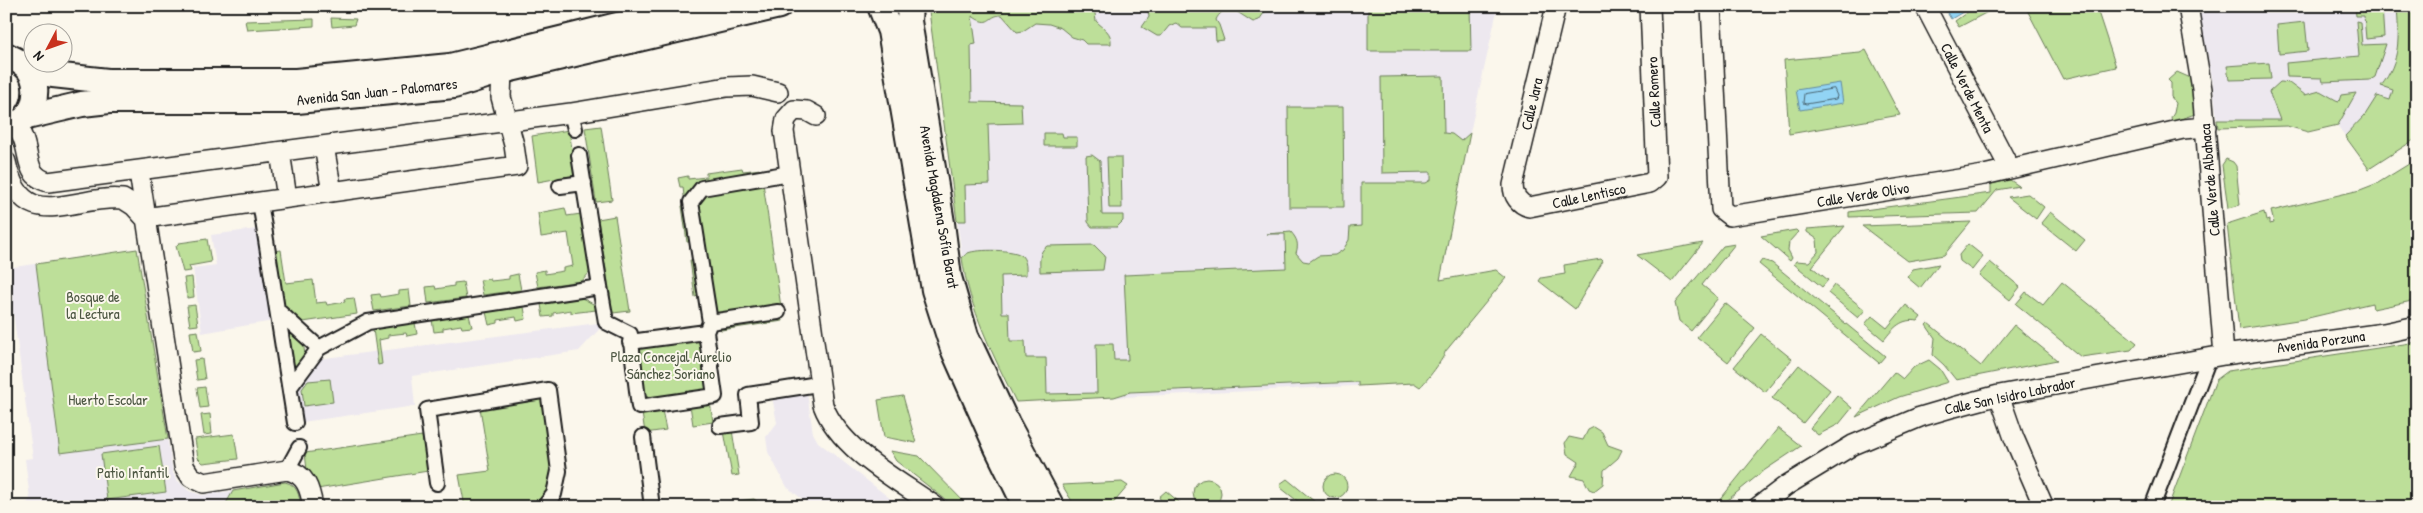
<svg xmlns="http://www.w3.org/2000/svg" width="2423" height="513" font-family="'Patrick Hand',sans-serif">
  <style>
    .built { fill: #ede8ef }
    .green { fill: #bddf99; stroke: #6c7e5a }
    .water { fill: #92d4f4; stroke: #638a9e }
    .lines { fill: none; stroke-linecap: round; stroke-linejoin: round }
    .shore { stroke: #4b6672; stroke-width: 1 }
    .pedestrian-casing { stroke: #1c1c1c; stroke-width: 18 }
    .minor-casing { stroke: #1c1c1c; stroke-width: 22 }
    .tertiary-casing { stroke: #1c1c1c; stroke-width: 28 }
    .pedestrian { stroke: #fbf7ec; stroke-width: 14 }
    .minor { stroke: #fbf7ec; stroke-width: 19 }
    .tertiary { stroke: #fbf7ec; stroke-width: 24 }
    .labels { text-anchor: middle; stroke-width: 4; stroke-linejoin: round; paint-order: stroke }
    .street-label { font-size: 15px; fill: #1c1c1c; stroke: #fbf7ec }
    .park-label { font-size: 15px; fill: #4c5642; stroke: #fbf7ec }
  </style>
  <rect width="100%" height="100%" fill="#fbf7ec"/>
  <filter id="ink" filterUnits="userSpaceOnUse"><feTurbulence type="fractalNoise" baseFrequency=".02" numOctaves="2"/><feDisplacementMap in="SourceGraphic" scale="10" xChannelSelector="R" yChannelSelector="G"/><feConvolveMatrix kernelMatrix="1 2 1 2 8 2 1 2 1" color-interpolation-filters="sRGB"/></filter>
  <g filter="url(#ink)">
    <path class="built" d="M961,6H1498L1467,146L1420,383L1016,402L979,320L964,271L929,11Z
      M2198,6H2417V138L2369,169L2337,125L2218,128L2212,78Z
      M264,228L279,320L202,333L193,268L216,265L211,235Z
      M137,249L173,473L177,480L189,491L202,495L288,483L299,492L301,507H24L30,499L25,459L33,458L7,268Z
      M606,322L579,351L412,376L415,406L295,423L290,387L310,360Z
      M806,386L813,433L818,442L901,507H812L787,487L768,452L766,437L777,423L771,391Z"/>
    <path class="green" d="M930,6H1000L1005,8L1009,6H1094L1096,21C1104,29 1112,32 1111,44H1086L1082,40L1072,37L1061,28L1049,24L1035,23L1023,31L1017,32L1002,15C987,15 991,29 972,16L976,44L971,45L972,102L1021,103L1022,123L988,124L990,184L965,185L966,221H957L929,11Z
      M1147,6H1269L1259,20L1253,22L1231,8C1225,9 1218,14 1216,20L1219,25L1224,40L1216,41L1215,28H1182L1176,23L1169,26L1161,36H1157L1142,27L1149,17Z
      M1368,6H1470L1471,51H1368Z
      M1976,6H1999L1959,27L1955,21Z
      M2025,6H2096L2116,67L2063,79Z
      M2355,6H2382L2384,37L2366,39L2364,16H2356Z
      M2397,6H2417V138L2369,169L2345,136L2365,115L2377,96L2390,100L2393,90L2381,86C2401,61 2399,36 2397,6Z
      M331,18L356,19L354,25L332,27Z
      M314,19V26L247,30L245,21Z
      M2356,21L2360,22L2362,45L2386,44L2375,77L2370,80L2323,82L2322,78L2287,77L2286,63L2359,56Z
      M2305,22L2308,51L2279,54L2277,25Z
      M1866,50L1900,115L1789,134L1784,60L1860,53Z
      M2269,63L2271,79L2229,80L2227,66Z
      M2177,72L2193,79L2195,114L2172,122L2171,118L2174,113L2176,103L2171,97V83L2168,80Z
      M1443,76L1444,133L1452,134L1461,141L1470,133L1440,280L1496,270L1506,278L1445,352C1445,357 1426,382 1420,387L1414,383L1358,386V382L1130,392L1114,397L1016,402C994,357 969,308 962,258C964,256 966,254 968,253C977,249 1016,249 1022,256C1027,262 1026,269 1026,275L1001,276L1002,313H1009L1010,341H1025L1026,358H1046L1047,394L1097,393L1096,344H1113L1114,360H1128L1124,275L1286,268L1285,234H1267L1291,232C1297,239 1299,244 1296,253L1303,261L1309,262L1318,256L1335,255L1343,250L1349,240L1350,227L1361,226V183H1426L1431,180V172L1382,173L1381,77Z
      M2280,82L2289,83L2305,95L2320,91L2336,100L2339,101L2341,95L2356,93L2338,125L2308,132L2287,126L2218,128L2217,120H2280L2269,92Z
      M1288,107H1343L1344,207H1289Z
      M601,126L612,200L596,202L585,128Z
      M569,130L576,175L538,182L532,136Z
      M1044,133H1062L1063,137H1077V146H1044Z
      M1092,155L1100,161L1102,215H1123V221L1117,227H1092L1088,222L1086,156Z
      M1107,157H1121L1122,208H1109Z
      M2226,159L2233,162L2236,166L2240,205L2228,208L2222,165Z
      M2417,159V300L2373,309L2372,303L2304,319L2239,329L2227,224L2264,212L2266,221L2269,220V224L2274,223L2271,211L2360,190L2378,183Z
      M742,168L743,171L761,169L783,321L721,330L701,315L698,296L695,297L690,260H693L691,242H687L682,206L685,205L683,187H680L678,178L688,176V179L706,177V173Z
      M2010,180L2019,186L1997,190L1978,213L1849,217V212L1991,193V184Z
      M2028,194L2044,207L2036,219L2008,197Z
      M565,208L567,216L581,214L590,272L582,281L538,287L535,272L545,270V274L563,271V268L573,266L568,233L541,237L538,213Z
      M2050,212L2085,240L2076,251L2041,223Z
      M615,216L630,311L613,313L598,219Z
      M1971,222L1944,255L1908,261L1862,226Z
      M1845,226L1812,267L1828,280L1822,287L1794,264L1796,261L1809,262L1818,252L1817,239L1807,232V229Z
      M1796,230L1798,232L1789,242L1788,250L1792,258L1790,261L1761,236Z
      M207,239L211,262L189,266L191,271L183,272L176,246L179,243Z
      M1703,243L1672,282L1637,255Z
      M1735,244L1702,285L1718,298L1691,331L1679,321L1675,303L1723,246Z
      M1968,244L1983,256L1972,270L1960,261L1959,255Z
      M1094,245L1105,256L1103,270L1040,272C1040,262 1038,252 1047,246Z
      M137,249L168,439L60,453L36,264Z
      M281,250L286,283L313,280L316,303L326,302L327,305L345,302L344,299L354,298L357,314L303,322L283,307L275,251Z
      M1601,259L1603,261L1575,309L1539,281L1541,278L1565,274L1564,265Z
      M1762,260L1772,263L1885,356L1879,363L1759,264Z
      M1990,262L2020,287L2010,300L1979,275Z
      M1939,264L1920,288L1907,277L1913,269Z
      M518,274L521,290L483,295L480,280L490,279L491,281L509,279V276Z
      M192,277L194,297L187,298L184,278Z
      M463,282L466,298L428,303L426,287L435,286L436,289L454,286V283Z
      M2062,282L2137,343L2131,350L2081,357L2016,304L2026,292L2043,305Z
      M1834,285L1865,310L1858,318L1828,293Z
      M409,290L411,306L374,311L371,295L380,294L381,297L399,294V291Z
      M582,298L595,305L596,310L571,313V310L553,313V316L543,317L541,304Z
      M1725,303L1755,328L1728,362L1697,337Z
      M195,305L198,325L190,326L187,306Z
      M1906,305L1921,317L1918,321C1902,318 1894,327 1884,340L1865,324L1872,316L1887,328Z
      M524,307L526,319L517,321L516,317L498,320V323L489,325L486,312Z
      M469,315L472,327L462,328L461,325L443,328V331L434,332L432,320Z
      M415,323L417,334L407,336L406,333L388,335V338L379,340L382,364L378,365L373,329Z
      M1928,323L1981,366L2014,325L2057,360L1956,380L1944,365L1933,355L1935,338L1926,325Z
      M699,325L706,332L715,396L632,408L622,336Z
      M286,326L303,341L305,355L293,373Z
      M198,331L201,351L193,352L190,332Z
      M1761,334L1792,359L1765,392L1734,367Z
      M2417,342V507H2168L2216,380L2228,371Z
      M202,359L205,379L197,380L194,360Z
      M1929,360L1940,369L1948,382L1899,397L1856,417L1894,372L1903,379L1914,367Z
      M1799,365L1830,390L1803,423L1772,398Z
      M330,379L333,402L304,406L302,389L308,381Z
      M205,387L208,407L200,408L197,388Z
      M548,390L559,471L544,507H465L459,475L490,471L479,401Z
      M1837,395L1852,408L1839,424L1818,435L1810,428Z
      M903,396L916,443L884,437L878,400Z
      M710,402L713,422L693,425L690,405Z
      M662,410L666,430L645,433L642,413Z
      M210,414L212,434L204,435L201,415Z
      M1594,427L1602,432L1608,445L1622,450L1618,458L1604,470L1603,484L1594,491L1589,489L1584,479L1571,476L1579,462L1567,454L1565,443L1569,437L1583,440L1588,430Z
      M1778,428L1801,446L1762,472L1719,507H1714Z
      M732,430L739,475L732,476L724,431Z
      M234,434L238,459L203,463L198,458L195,439Z
      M422,436L428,471L317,489L307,470L305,453Z
      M159,446L166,492L107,500L101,454Z
      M890,451L919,456L969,507H955L896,461Z
      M1323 486a12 12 0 1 1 24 0a12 12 0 1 1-24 0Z
      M1287,479L1315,502L1314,507H1305L1281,488L1280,484Z
      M1193 493a14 14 0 1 1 28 0a14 14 0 1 1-28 0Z
      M285,482C298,485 299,495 301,507H224L233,491Z
      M1122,482L1128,486L1110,507H1094L1088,502L1075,506L1062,485Z
      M1166,491L1185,507C1174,507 1163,508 1159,497Z
      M754,499L764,507H743L738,503V501Z"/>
    <path class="water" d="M1943,6H1967L1968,9L1951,19Z
      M1840,83L1843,103L1800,110L1796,90Z"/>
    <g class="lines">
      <path class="shore" d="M1834,89L1837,96L1836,99L1806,104L1803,103L1804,94Z"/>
      <defs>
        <path id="pedestrian" d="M571,113L575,129
          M579,155L600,287
          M560,186L584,183
          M260,202L295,423
          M277,310L319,348
          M778,312L710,322L691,202L702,188L790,173
          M630,342L706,332
          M290,387L319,348L368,322L600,287L606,322L630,334L639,407L715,396L706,332L710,322
          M720,426L751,422L748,395L818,384
          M643,437L652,507
          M287,470L299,448
          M437,483L427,410L548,390L559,471L554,494L544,507
          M2152,507L2209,358"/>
        <path id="minor" d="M1556,6L1513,185C1513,196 1519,204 1529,207L1650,183L1657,177L1650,6
          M1711,6L1721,209L1730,216L1984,175L2183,129L2206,127
          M1925,6L2010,169
          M2188,6L2202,89L2224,355
          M816,116L807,111L794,110L786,119L784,131L823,405C840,450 898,480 936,507
          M16,123C19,129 22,135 24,141C30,160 27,176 48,182L571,113L727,87L752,86L778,92
          M324,146L332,192
          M280,152L287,198
          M6,162C22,237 73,194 123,199L134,206L145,218
          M139,172L184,466L191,477L204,483L287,470C306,474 310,489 313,507
          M145,218L517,166L514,145L501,97L502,71
          M1999,395L2014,438L2044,507
          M1758,507L1787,485L1853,445L1920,417L1954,407L1999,395L2224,355L2384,333L2417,326"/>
        <path id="tertiary" d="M880,6L890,31L934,290L953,349L997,448L1026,507
          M910,6L909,21L942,223L949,277L966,336L1007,423L1052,507
          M6,55C12,58 19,61 24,65C39,77 38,102 27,116C23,122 13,124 6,127
          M26,66L53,75L108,81H296L450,66L695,6
          M27,117L82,104L109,101H297L454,86L502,71L779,6"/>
      </defs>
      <use href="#pedestrian" class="pedestrian-casing"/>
      <use href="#minor" class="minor-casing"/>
      <use href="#tertiary" class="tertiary-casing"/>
      <use href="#pedestrian" class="pedestrian"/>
      <use href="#minor" class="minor"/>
      <use href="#tertiary" class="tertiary"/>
    </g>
  </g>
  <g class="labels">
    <g class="street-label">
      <text transform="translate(1967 88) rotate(63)" y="5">Calle Verde Menta</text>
      <text transform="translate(377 92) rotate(-6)" y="5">Avenida San Juan - Palomares</text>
      <text transform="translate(1654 92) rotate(-93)" y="5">Calle Romero</text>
      <text transform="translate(1532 104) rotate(-77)" y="5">Calle Jara</text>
      <text transform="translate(2210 180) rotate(-95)" y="5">Calle Verde Albahaca</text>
      <text transform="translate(1863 195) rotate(-9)" y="5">Calle Verde Olivo</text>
      <text transform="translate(1589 196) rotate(-12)" y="5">Calle Lentisco</text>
      <text transform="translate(939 207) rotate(80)" y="5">Avenida Magdalena Sofía Barat</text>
      <text transform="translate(2321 342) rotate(-8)" y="5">Avenida Porzuna</text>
      <text transform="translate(2010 396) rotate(-12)" y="5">Calle San Isidro Labrador</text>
    </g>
    <g class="park-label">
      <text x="93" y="302">Bosque de<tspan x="93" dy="17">la Lectura</tspan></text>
      <text x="671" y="362">Plaza Concejal Aurelio<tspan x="671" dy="17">Sánchez Soriano</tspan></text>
      <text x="108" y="405">Huerto Escolar</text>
      <text x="133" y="478">Patio Infantil</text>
    </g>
  </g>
  <rect width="2423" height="513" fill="none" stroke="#fbf7ec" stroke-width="25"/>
  <rect x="12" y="12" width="2398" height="488" fill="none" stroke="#1c1c1c" stroke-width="2" filter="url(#ink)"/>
  <g transform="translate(48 48) rotate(229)"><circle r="24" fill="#fbf7ec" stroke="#a29f99"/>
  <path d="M0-4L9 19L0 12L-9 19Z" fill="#c8321e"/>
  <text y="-8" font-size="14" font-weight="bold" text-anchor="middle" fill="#1c1c1c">N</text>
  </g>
</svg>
